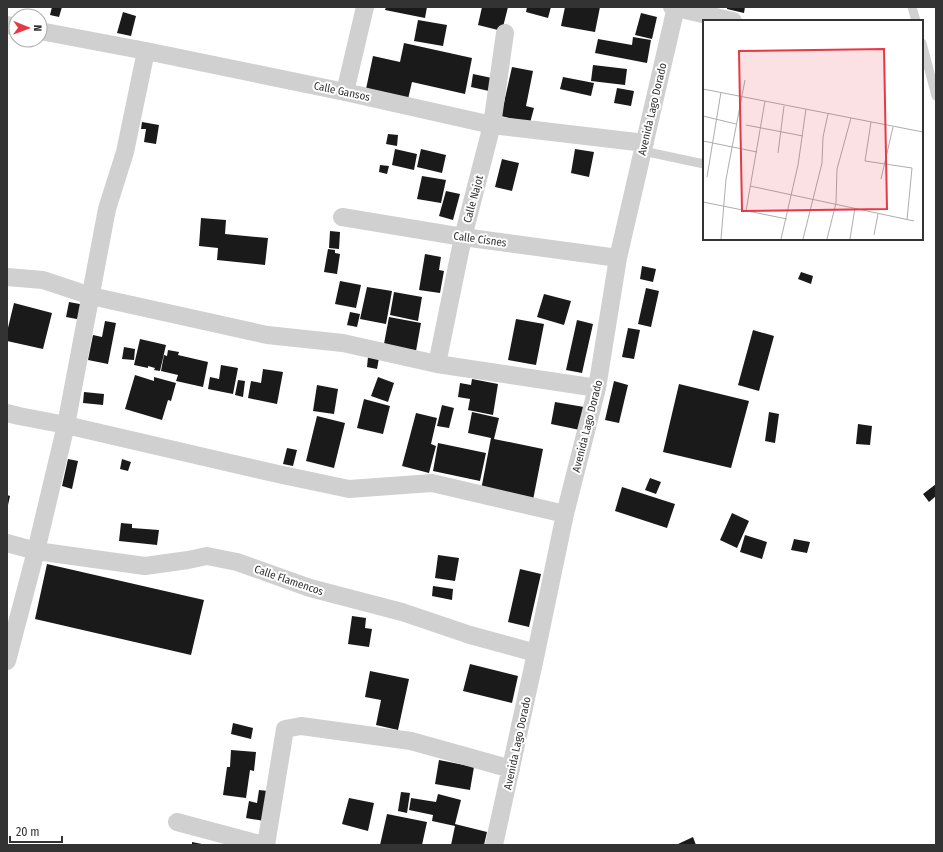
<svg xmlns="http://www.w3.org/2000/svg" width="943" height="852" font-family="'Fira Sans Condensed',sans-serif">
  <style>
    .building { fill: #1a1a1a }
    .lines { fill: none; stroke-linecap: round; stroke-linejoin: round }
    .lane { stroke: #d0d0d0; stroke-width: 9 }
    .street { stroke: #d0d0d0; stroke-width: 18 }
    .labels { text-anchor: middle; stroke-width: 4; stroke-linejoin: round; paint-order: stroke }
    .street-label { font-size: 11px; fill: #333; stroke: #fff }
    .inset-road { fill: none; stroke: #adadad; stroke-width: 1 }
    .view { fill: #e63946; fill-opacity: 0.15; stroke: #e63946; stroke-width: 2 }
    .inset-edge { fill: none; stroke: #333; stroke-width: 2 }
  </style>
  <rect width="100%" height="100%" fill="#fff"/>
  <path class="building" d="M52,7H62L59,17L50,15Z
    M386,7H427L425,18L385,10Z
    M482,7H508L502,31L478,25Z
    M527,7H551L548,18L526,12Z
    M565,7H600L595,32L561,26Z
    M727,7H745L744,13L727,9Z
    M123,12L136,16L131,36L117,33Z
    M641,13L657,17L652,39L635,35Z
    M418,20L447,25L443,46L414,41Z
    M633,37L651,40L647,63L595,53L598,39L632,45Z
    M404,43L472,58L465,94L412,82L408,99L366,89L373,56L400,62Z
    M593,65L627,69L625,85L591,81Z
    M512,67L533,71L526,106L534,108L530,123L501,116Z
    M473,74L492,78L489,91L471,87Z
    M563,77L594,83L591,96L560,89Z
    M617,88L634,91L631,106L614,103Z
    M142,122L159,125L156,144L144,142L146,129H141Z
    M388,134L398,135L397,146L386,144Z
    M395,149L417,154L414,170L392,165Z
    M421,149L446,155L442,173L417,167Z
    M575,149L594,152L589,177L571,173Z
    M502,159L519,163L512,191L495,187Z
    M380,165L389,166L387,174L379,172Z
    M422,176L446,180L441,203L417,199Z
    M446,191L460,194L453,220L439,216Z
    M201,218L226,220L225,234L268,238L265,265L217,260L218,248L199,246Z
    M330,231L340,232L339,249L329,248Z
    M328,249L335,250V253L340,254L337,274L324,272Z
    M425,254L441,257L439,270L444,271L440,293L419,290Z
    M642,266L656,269L653,282L640,279Z
    M801,272L813,276L811,284L798,279Z
    M340,281L361,285L356,308L335,304Z
    M367,287L392,291L386,324L360,319Z
    M646,288L659,291L651,327L638,324Z
    M394,292L422,297L418,321L390,315Z
    M544,294L571,301L564,325L537,317Z
    M69,302L85,305L82,320L66,317Z
    M14,303L52,313L43,349L7,341V332Z
    M350,312L360,314L357,327L347,325Z
    M389,317L421,323L416,351L384,344Z
    M516,319L544,324L536,365L508,360Z
    M577,320L593,324L582,373L566,370Z
    M105,321L116,323L108,364L88,360L93,335L102,337Z
    M628,328L640,330L634,359L622,357Z
    M753,330L774,336L759,391L738,385Z
    M140,339L166,345L160,371L154,370L155,368L148,366V368L134,365Z
    M124,347L135,349L134,360L122,359Z
    M168,350L179,352L178,355L208,362L203,387L176,381L178,375L161,371L164,355L167,356Z
    M368,357L379,358L377,369L367,367Z
    M221,365L238,368L233,394L208,389L210,377L219,379Z
    M263,369L283,372L277,404L248,398L251,381L261,383Z
    M135,375L154,381V377L176,383L171,401L168,400L162,420L125,409Z
    M378,377L394,383L388,402L371,396Z
    M472,379L498,384L493,415L468,410L470,399L458,397L460,383L471,385Z
    M238,380L245,381L243,397L235,395Z
    M614,381L628,385L619,423L605,420Z
    M679,384L749,401L731,468L663,452Z
    M317,385L338,389L334,414L313,411Z
    M84,392L104,394L103,405L83,403Z
    M364,399L390,406L383,434L357,428Z
    M555,402L584,407L580,430L551,424Z
    M442,405L454,408L449,428L437,426Z
    M472,412L499,418L494,439L543,449L533,500L481,490L491,438L468,433Z
    M769,412L779,414L775,443L765,441Z
    M416,413L437,418L431,444L436,446L429,473L402,466Z
    M317,416L345,423L334,468L306,461Z
    M858,424L872,426L870,445L856,444Z
    M438,443L486,453L480,481L433,471Z
    M287,448L297,450L293,466L283,464Z
    M68,459L78,461L72,489L62,486Z
    M122,459L131,462L128,471L120,469Z
    M650,478L661,482L656,494L645,490Z
    M936,484V496L929,502L923,494Z
    M622,487L675,504L667,528L615,511Z
    M7,495L10,496L8,505H7Z
    M732,513L749,521L737,548L720,540Z
    M121,523L132,524V528L159,530L157,545L119,541Z
    M745,535L767,542L762,559L740,552Z
    M794,539L810,542L807,553L791,550Z
    M438,555L459,558L455,581L435,578Z
    M47,564L204,600L191,655L35,619Z
    M520,569L541,574L529,627L508,622Z
    M433,586L453,589L452,600L432,596Z
    M352,616L366,618L365,628L372,629L369,647L348,644Z
    M470,664L518,676L512,703L463,691Z
    M370,671L409,679L398,730L376,725L381,700L365,697Z
    M233,723L253,728L251,739L231,734Z
    M231,750L256,752L254,771L250,770L246,798L223,795L227,767H230Z
    M439,760L474,767L470,790L435,784Z
    M259,790L268,791L264,821L246,818L249,801L257,803Z
    M401,792L410,793L407,813L398,811Z
    M438,794L461,800L455,824L487,832L484,845H451L455,826L432,821L433,815L409,810L411,798L436,802Z
    M349,798L374,803L368,831L342,824Z
    M387,814L427,822L422,845H380Z
    M693,837L696,845H678V844Z
    M192,842L202,844L201,845H192Z"/>
  <g class="lines">
    <path class="lane" d="M912,7L916,21
      M922,43L936,96
      M643,151L704,164"/>
    <path class="street" d="M672,7L733,21
      M7,25L16,27
      M40,31L146,51L345,92L492,125L645,143
      M345,92L365,7
      M342,217L463,237L618,258
      M7,277L43,280L91,296L267,335L343,343L437,364L597,388
      M437,364L463,237L492,125L505,33
      M7,413L19,416L66,425L278,474L349,489L432,483L565,514
      M7,543L36,551L145,566L188,560L207,556L237,562L310,588L402,612L470,635L536,653
      M7,661L36,551L66,425L107,209L125,152L146,51
      M177,822L263,845
      M266,845L285,729L301,726L411,741L511,769
      M494,845L536,653L565,514L597,388L618,258L676,7"/>
  </g>
  <g class="labels">
    <g class="street-label">
      <text transform="translate(342 91) rotate(12)" y="4">Calle Gansos</text>
      <text transform="translate(652 109) rotate(-77)" y="4">Avenida Lago Dorado</text>
      <text transform="translate(473 199) rotate(-75)" y="4">Calle Najot</text>
      <text transform="translate(480 239) rotate(8)" y="4">Calle Cisnes</text>
      <text transform="translate(587 426) rotate(-76)" y="4">Avenida Lago Dorado</text>
      <text transform="translate(289 580) rotate(19)" y="4">Calle Flamencos</text>
      <text transform="translate(517 743) rotate(-78)" y="4">Avenida Lago Dorado</text>
    </g>
  </g>
  <g transform="translate(703 20)">
    <rect width="220" height="220" fill="#fff"/>
    <path class="inset-road" d="M0,69L220,112M0,96L33,104M168,102L162,141L209,148L204,200M43,105L100,116M0,121L54,132M75,133L81,86M4,157L18,72M178,159L190,107M47,166L211,201M0,182L84,199M43,191L62,81M171,215L175,194M18,219L23,159L42,60M78,219L95,145L103,89M100,219L119,143L120,117L125,94M124,219L133,183L134,149L148,98M147,219L152,188"/>
    <path class="view" d="M181,29L184,189L39,191L36,31Z"/>
    <rect width="220" height="220" class="inset-edge"/>
  </g>
  <rect width="943" height="852" fill="none" stroke="#333333" stroke-width="16"/>
  <g transform="translate(28 28) rotate(91)"><circle r="19" fill="#ffffff" stroke="#adadad"/>
  <path d="M0-3L7 15L0 10L-7 15Z" fill="#e63946"/>
  <text y="-6" font-size="11" font-weight="bold" text-anchor="middle" fill="#333333">N</text>
  </g>
  <path d="M10 836v6h52v-6" fill="none" stroke="#333333" stroke-width="2"/>
  <text x="16" y="836" font-size="12" fill="#333333" stroke="#ffffff" stroke-width="3" paint-order="stroke">20 m</text>
</svg>
